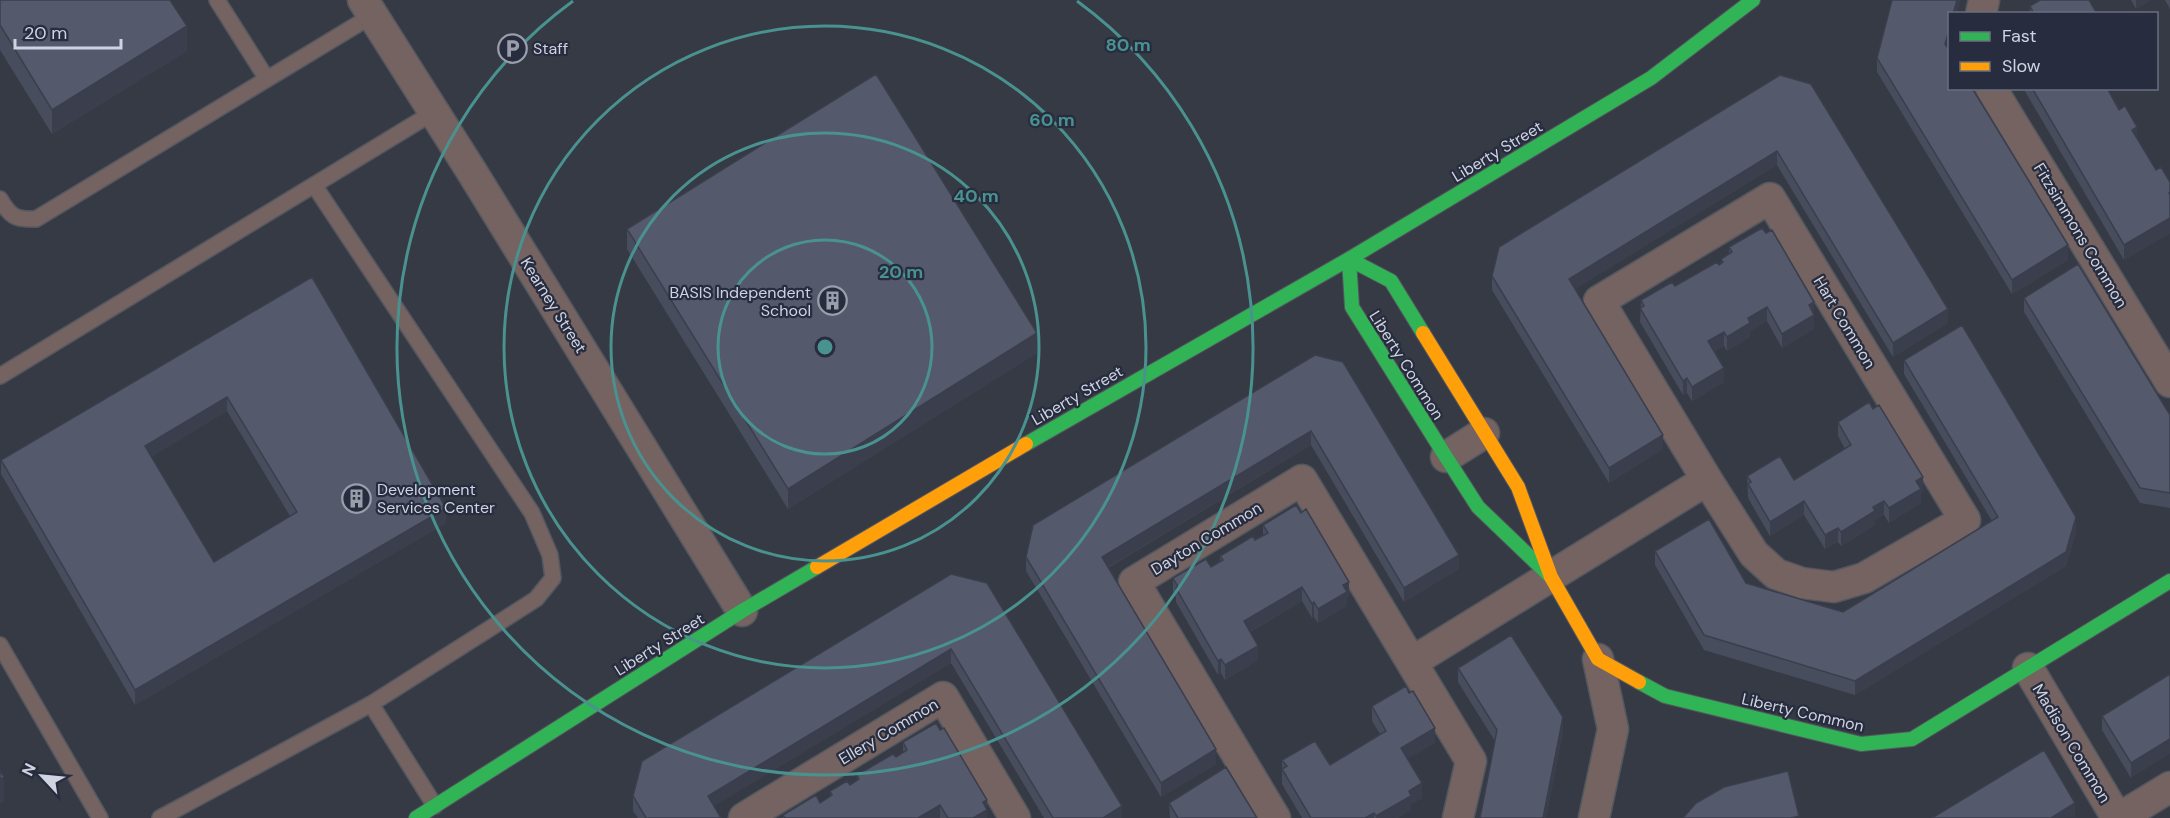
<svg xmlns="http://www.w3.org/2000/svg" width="2170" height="818" font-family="'DM Sans',sans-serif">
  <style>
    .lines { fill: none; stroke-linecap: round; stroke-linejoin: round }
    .lane-casing { stroke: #53575f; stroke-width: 18 }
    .street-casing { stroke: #53575f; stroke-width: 33 }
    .fast-casing { stroke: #53575f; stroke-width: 16 }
    .slow-casing { stroke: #53575f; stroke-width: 16 }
    .lane { stroke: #746360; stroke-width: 15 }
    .street { stroke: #746360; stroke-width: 30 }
    .fast { stroke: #30b455; stroke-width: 14 }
    .slow { stroke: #ff9f0a; stroke-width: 14 }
    .wall { fill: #484d5d; fill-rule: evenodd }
    .shaded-wall { fill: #3b3e4c }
    .building { fill: #54596c; stroke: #3b3e4c; stroke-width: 1.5; fill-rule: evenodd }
    .ring { fill: none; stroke: #499290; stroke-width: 3 }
    .labels { text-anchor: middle; stroke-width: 4.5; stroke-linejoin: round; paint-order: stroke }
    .poi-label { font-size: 16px; fill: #d0d4e1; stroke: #272c3f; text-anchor: start }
    .street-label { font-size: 16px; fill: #d0d4e1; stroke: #272c3f }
    .centre { fill: #499290; stroke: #272c3f; stroke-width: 3 }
    .ring-label { font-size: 18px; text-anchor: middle; font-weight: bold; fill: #499290; stroke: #272c3f; stroke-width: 4.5; stroke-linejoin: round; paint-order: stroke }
  </style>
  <rect width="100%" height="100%" fill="#363a44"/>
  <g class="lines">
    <defs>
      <path id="lane" d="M217,0L267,79
        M0,199C10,216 15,220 36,219L373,15
        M0,376L434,112
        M0,645L100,818
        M371,704L435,806
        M160,818L371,704L536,599L553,578L550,555L532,513L314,185"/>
      <path id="street" d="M363,0L472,172L742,611
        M1981,14L1984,0
        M1991,88L2170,382
        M1770,198L1965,520L1864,578L1834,587L1802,583L1776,574L1754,554L1707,480L1599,301Z
        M1446,457L1484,433
        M1412,662L1707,480
        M2028,668L2117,818
        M744,818L943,697L1015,818
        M1275,818L1134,582L1302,480L1471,761L1458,818
        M1594,818L1613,729L1598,659
        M2119,818L2170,787"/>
      <path id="fast" d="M1423,333L1391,281L1349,259L1352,307L1446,457L1478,507L1551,577
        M1026,444L1349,259L1651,78L1753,0
        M1639,682L1665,696L1861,744L1912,739L2170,581
        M416,818L742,611L817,567"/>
      <path id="slow" d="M1423,333L1518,487L1551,577L1598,659L1639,682
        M817,567L1026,444"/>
    </defs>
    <use href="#lane" class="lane-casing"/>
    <use href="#street" class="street-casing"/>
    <use href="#fast" class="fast-casing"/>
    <use href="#slow" class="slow-casing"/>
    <use href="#lane" class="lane"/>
    <use href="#street" class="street"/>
    <use href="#fast" class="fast"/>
    <use href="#slow" class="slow"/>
  </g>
  <path class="wall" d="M0,0L187,51L52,134L0,50Z
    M1892,0H1960L1957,14H1950V42L1948,48L2068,260L2012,294L1877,72V58Z
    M2131,0H2151L2136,9Z
    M2165,0H2170V9Z
    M2030,6L2097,14H2030Z
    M1811,84L1948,323L1893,357L1777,165L1575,289L1663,449L1609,483L1492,290V276Z
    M2023,88H2107L2156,170L2170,182V233L2124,260Z
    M627,229L1037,353L788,509L627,249Z
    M1729,247L1814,314V329L1782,348L1767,321L1750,331V337L1727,351L1724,346L1715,351L1724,382L1692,401L1687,393L1683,395L1640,322L1641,300L1675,286L1721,263V259L1729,254Z
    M312,277L446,523L135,705L1,474V460ZM227,411L290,516L214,562L151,457Z
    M2024,298L2170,415V508L2140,503L2024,312Z
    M1904,360L2076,532L2066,566L1855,695L1704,650L1655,565V551L1746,583L1843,612L1992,521L1904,374Z
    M1343,362L1459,569L1404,602L1311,445L1108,568L1216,764L1161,797L1026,571V557Z
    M1873,409L1923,491L1921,492V503L1889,523L1884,515L1875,520V525L1841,546L1838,542L1825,549L1804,515L1770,536L1748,498L1747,476L1794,480L1845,449L1838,436V422Z
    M1263,525L1349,596L1347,597V606L1318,623L1314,617L1312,618L1302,601L1250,632L1258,660L1225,680L1221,673L1218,675L1176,602V597L1173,593V578L1211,567L1220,562V556L1263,535Z
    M951,574L1122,818H1044L951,663L714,806L721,818H638L633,811V796Z
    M1458,668L1563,731L1546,818H1480L1495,741L1458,682Z
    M2170,674L2131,778L2102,730V716Z
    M1372,706L1435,743L1407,759L1422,798L1411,804V810L1397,818H1302L1282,784V760L1330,765L1380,734L1372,721Z
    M903,742L987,800V818H783V815L820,803L830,796V791L850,785L857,780V775L896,757L903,753Z
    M1169,803L1257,818H1170Z"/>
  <path class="shaded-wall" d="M1957,0H1960L1957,14H1953Z
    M2136,0H2151L2136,9Z
    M187,26V51L52,134V110Z
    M1950,27V42L1945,58V44Z
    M2137,127V141L2132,130Z
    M1777,151V165L1569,293V279Z
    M2170,218V233L2124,260V245Z
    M2068,245V260L2012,294V280Z
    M1814,302V329L1782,348V334L1809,305Z
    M1767,307V321L1750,331V337L1727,351V337L1748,318Z
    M1948,309V323L1893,357V343Z
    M1724,332V346L1708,355V341Z
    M1037,333V353L788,509V489Z
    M1724,368V382L1692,401V387Z
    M1687,378V393L1683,395V381Z
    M227,397V411L145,461V446Z
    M1311,431V445L1102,571V557Z
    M1663,435V449L1609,483V468Z
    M1923,477V491L1921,492V503L1889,523V508L1916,481Z
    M1804,501V515L1770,536V522Z
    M1884,501V515L1875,520V525L1841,546V532Z
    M446,508V523L135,705V690Z
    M2076,517V532L2066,566L1855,695V681Z
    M1838,528V542L1825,549V535Z
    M1459,555V569L1404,602V588Z
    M1349,582V596L1347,597V606L1318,623V609L1343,585Z
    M1302,587V601L1244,635V621Z
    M1314,602V617L1312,618V604Z
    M1258,646V660L1225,680V665Z
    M951,649V663L708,810V796Z
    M1221,659V673L1218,675V661Z
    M1563,717V731L1546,818H1543Z
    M1435,728V743L1401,763V748Z
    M2170,739V754L2131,778V763Z
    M1216,749V764L1161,797V783Z
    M4,777V801L0,804V779Z
    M1422,783V798L1411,804V810L1397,818H1376V816L1409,791Z
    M987,800V818H973L983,802Z
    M2075,803V817L2051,818Z
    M940,805V818H918Z
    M1122,806V818H1103Z
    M1374,813V818H1365Z"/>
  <path class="building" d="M0,0H170L187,26L52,110L0,25Z
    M1892,0H1957L1953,14H1950V27L1945,44L1950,51V88H1972L2068,245L2012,280L1877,58Z
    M2040,0H2089L2097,14H2034L2030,6Z
    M876,74L1037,333L788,489L627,229Z
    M1780,75L1811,84L1948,309L1893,343L1777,151L1569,279L1663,435L1609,468L1492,276L1499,247Z
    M2032,88H2107L2119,110L2125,106L2137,127L2132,130L2156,170L2161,167L2170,182V193H2169L2170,195V218L2124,245Z
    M1762,228L1766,233L1772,230L1814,302L1809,305L1814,315L1782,334L1767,307L1748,318L1750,323L1727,337L1724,332L1708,341L1724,368L1692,387L1687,378L1683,381L1640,308L1644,306L1641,300L1672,282L1675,286L1717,262L1719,265L1723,262L1721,259L1732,252L1729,247Z
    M2078,264L2170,415V493L2140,488L2024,298Z
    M312,277L446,508L135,690L1,460ZM227,397L297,512L214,562L145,446Z
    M1962,325L2076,517L2066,552L1855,681L1704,635L1655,551L1709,519L1746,583L1843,612L1998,517L1904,360Z
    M1315,355L1343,362L1459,555L1404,588L1311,431L1102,557L1216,749L1161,783L1026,557L1033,525Z
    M1869,402L1873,409L1879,405L1923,477L1916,481L1921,489L1889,508L1884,501L1873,507L1875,511L1841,532L1838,528L1825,535L1804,501L1770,522L1748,484L1751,482L1747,476L1780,456L1794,480L1851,445L1838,422Z
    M1296,505L1301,513L1306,509L1349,582L1343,585L1347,592L1318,609L1314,602L1312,604L1302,587L1244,621L1258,646L1225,665L1221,659L1218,661L1176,588L1178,587L1173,578L1206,559L1211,567L1223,560L1220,556L1253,536L1255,540L1268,533L1263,525Z
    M951,574L987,583L1122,806L1103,818H1053L951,649L708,796L721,818H646L633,796L642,761Z
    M1511,635L1563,717L1543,818H1480L1497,730L1458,668Z
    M2170,674V739L2131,763L2102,716Z
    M1406,686L1409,693L1413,691L1435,728L1401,748L1422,783L1409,791L1411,796L1376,816L1374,813L1365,818H1311L1282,769L1287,766L1282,760L1315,741L1330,765L1386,731L1372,706Z
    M936,723L940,730L944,728L987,800L983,802L987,810L973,818H948L940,805L918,818H785L783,815L816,795L820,803L832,795L830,791L847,781L850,785L859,779L857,775L893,754L896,757L907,750L903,742Z
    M2044,750L2075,803L2051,818H1932Z
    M1226,767L1257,818H1178L1169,803Z
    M0,771L4,777L0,779Z
    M1788,771L1799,816L1791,818H1683L1696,803L1724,787Z"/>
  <g class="ring">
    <circle cx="825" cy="347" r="107"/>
    <circle cx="825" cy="347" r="214"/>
    <circle cx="825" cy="347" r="321"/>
    <path d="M1077 1A428 428 0 1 1 573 1"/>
  </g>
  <defs>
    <symbol id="parking-ring" viewBox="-11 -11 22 22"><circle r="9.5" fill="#272c3f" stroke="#9a9eaa" stroke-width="1.5"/><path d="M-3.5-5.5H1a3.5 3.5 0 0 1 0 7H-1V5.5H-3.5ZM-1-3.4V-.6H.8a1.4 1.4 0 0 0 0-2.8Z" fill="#9a9eaa"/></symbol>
    <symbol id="building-ring" viewBox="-11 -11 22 22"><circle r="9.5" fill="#272c3f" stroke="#9a9eaa" stroke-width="1.5"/><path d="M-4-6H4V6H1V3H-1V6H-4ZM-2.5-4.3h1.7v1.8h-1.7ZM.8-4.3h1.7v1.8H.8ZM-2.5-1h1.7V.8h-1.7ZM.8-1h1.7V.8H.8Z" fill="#9a9eaa"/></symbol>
  </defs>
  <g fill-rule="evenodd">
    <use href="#parking-ring" x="496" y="32" width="33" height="33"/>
    <use href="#building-ring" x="816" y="284" width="33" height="33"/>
    <use href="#building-ring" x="340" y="482" width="33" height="33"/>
  </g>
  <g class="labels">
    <g class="poi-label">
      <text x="533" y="54">Staff</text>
      <text x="811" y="298" text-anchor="end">BASIS Independent<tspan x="811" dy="18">School</tspan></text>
      <text x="377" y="495">Development<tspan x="377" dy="18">Services Center</tspan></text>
    </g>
    <g class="street-label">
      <text transform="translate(1497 151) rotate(-31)" y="6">Liberty Street</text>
      <text transform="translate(2081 235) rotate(59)" y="6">Fitzsimmons Common</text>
      <text transform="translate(554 305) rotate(58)" y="6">Kearney Street</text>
      <text transform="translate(1845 322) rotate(59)" y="6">Hart Common</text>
      <text transform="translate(1407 365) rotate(58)" y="6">Liberty Common</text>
      <text transform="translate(1077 395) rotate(-30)" y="6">Liberty Street</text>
      <text transform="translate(1206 538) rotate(-31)" y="6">Dayton Common</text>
      <text transform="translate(659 644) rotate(-32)" y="6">Liberty Street</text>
      <text transform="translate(1803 712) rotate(13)" y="6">Liberty Common</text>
      <text transform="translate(888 731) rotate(-31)" y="6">Ellery Common</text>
      <text transform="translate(2072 743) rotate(59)" y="6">Madison Common</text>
    </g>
  </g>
  <circle cx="825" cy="347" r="9" class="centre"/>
  <g class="ring-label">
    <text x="1128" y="51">80 m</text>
    <text x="1052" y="126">60 m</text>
    <text x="976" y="202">40 m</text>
    <text x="901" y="278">20 m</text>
  </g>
  <rect x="1948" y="12" width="210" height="78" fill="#272c3f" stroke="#6b6f80" stroke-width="1.5"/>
  <rect x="1960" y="32" width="30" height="9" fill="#30b455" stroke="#6b6f80" stroke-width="1.5"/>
  <text x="2002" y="42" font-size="18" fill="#d0d4e1">Fast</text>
  <rect x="1960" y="62" width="30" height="9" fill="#ff9f0a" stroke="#6b6f80" stroke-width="1.5"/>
  <text x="2002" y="72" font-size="18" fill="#d0d4e1">Slow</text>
  <g transform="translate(42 776) rotate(296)" stroke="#272c3f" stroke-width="4.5" paint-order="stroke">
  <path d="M0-4.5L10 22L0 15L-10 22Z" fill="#d0d4e1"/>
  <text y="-9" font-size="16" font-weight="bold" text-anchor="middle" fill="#d0d4e1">N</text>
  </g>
  <path d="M15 39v9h106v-9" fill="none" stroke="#d0d4e1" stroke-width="3"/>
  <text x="24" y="39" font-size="18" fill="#d0d4e1" stroke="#272c3f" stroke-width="4.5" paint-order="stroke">20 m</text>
</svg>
